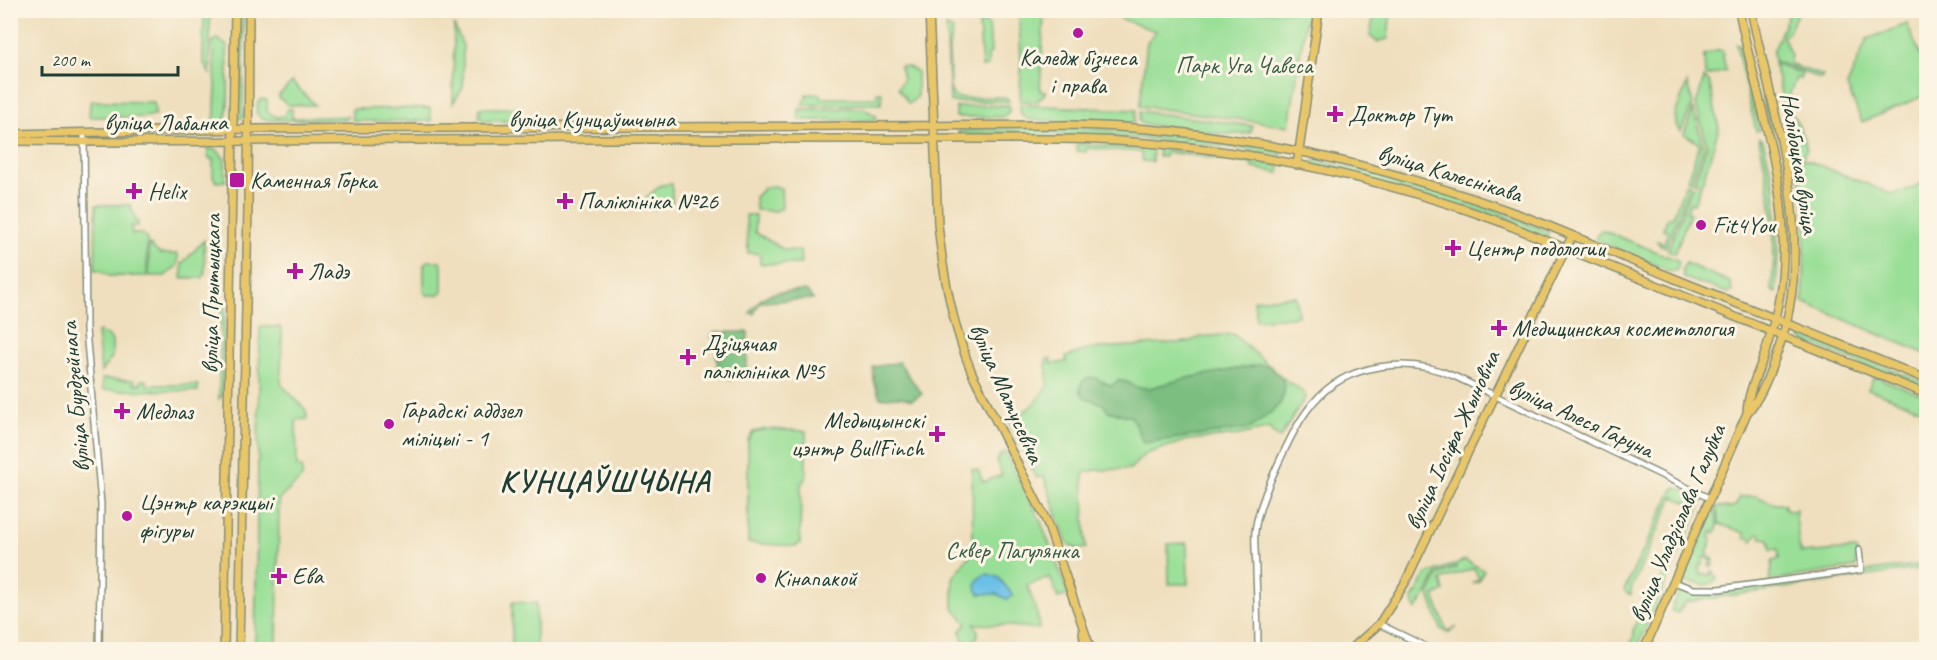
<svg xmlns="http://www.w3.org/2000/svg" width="1937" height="660" font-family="Caveat,sans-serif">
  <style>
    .green { fill: #9adf97; stroke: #5c8e66; stroke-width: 1.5 }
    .forest { fill: #7bbe80; stroke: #4d7e5a; stroke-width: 1.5 }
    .water { fill: #6bc0e7; stroke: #457e8e; stroke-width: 1.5 }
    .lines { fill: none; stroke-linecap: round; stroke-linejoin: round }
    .minor-casing { stroke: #878e79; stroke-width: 8 }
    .major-casing { stroke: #878e79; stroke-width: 10 }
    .minor { stroke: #fff; stroke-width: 5 }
    .major { stroke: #e9c769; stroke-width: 7 }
    .poi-dot { fill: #b5179e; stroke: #fcf5e5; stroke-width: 2 }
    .labels { text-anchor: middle; stroke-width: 6; stroke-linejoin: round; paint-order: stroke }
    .poi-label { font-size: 24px; fill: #1f3d34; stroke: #fcf5e5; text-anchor: start }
    .park-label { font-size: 24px; fill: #385d48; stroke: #fcf5e5 }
    .street-label { font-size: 24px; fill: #1f3d34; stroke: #fcf5e5 }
    .district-label { font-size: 30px; font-weight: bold; letter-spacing: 1.5px; fill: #1f3d34; stroke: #fcf5e5 }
  </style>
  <rect width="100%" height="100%" fill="#fcf5e5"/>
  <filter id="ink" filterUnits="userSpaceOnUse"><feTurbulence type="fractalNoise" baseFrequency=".0167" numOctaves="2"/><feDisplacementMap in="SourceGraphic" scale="12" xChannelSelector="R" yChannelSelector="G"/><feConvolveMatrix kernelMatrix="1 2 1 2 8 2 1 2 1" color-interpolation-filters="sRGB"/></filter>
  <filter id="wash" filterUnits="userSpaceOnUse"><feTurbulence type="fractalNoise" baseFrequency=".008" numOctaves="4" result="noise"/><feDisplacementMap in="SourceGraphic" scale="24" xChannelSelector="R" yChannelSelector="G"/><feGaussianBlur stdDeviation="1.35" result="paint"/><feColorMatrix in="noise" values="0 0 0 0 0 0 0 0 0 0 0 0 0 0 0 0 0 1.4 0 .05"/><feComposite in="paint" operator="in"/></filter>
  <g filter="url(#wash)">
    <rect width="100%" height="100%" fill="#efdfbe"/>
    <path class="green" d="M244,10L243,117L241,119L239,118L241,11Z
      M204,11H210V74L205,66L203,60Z
      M979,11H1044L1040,91L1046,92L1037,102L1020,101L1021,62L1019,15L1013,11L983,13Z
      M1120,11H1307L1289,126L1140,106L1147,42L1156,31L1121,19Z
      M1378,11H1386L1390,17L1388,39L1377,42L1370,36L1374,14Z
      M1790,11H1798L1789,32L1783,36L1791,56L1789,64L1823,76L1821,79L1774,61L1773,52Z
      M984,22L989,25L991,53L988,54V66L982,67L979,24Z
      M1907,24L1926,69V95L1862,122L1847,86L1867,39Z
      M454,25L463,46V88L453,103Z
      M946,26L953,30L949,47L950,87L953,96L960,98L1003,97L1007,98L1009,101L950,102Z
      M218,39L227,46C227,62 231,106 225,119C223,124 219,126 214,127L216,86L213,41Z
      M1736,44H1740L1760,130L1756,131Z
      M1719,50L1722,51L1726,71L1707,76L1705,75L1704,55Z
      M1774,63L1802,74L1800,79L1796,78L1789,96L1793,98L1788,105L1784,106Z
      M900,66L909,67L917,72V97L909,104L898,88L903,79Z
      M1704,78L1709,81L1719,128L1702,183L1694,182L1707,146L1696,105Z
      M292,82L315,105H289L279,98V95Z
      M1687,83L1693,103L1681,131L1677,128L1675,115Z
      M877,92H882L881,104L802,105L806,99V94H821V98H877Z
      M1762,97C1766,102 1767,111 1769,118C1779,154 1796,219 1790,255L1788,253L1780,176Z
      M262,99L267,100V111L276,117L284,116L288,109H292V118L347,116L348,118L343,120H268L261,118L256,112L258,102Z
      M92,101L154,102L155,115L145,117H89L90,104Z
      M1009,105V111L1004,117H956V107Z
      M1020,105L1136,110L1134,123H1131L1029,120L1021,114Z
      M430,108L431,121H354L352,118V109Z
      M480,108H520L519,115L512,121H484L479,116Z
      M863,108L876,116V120H799V109Z
      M1693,109L1704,147L1691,182L1687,179L1700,144L1684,134Z
      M1789,109L1798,124L1807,149L1802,157L1795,158L1785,110Z
      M1140,111L1252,126L1251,132C1235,139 1165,127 1142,124L1139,121Z
      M1064,127L1171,134L1282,150L1281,156C1174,136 1067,133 959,135L958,131Z
      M1759,138L1763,140L1775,189L1778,251L1776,293L1771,290C1779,238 1770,189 1759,138Z
      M1079,144L1153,148L1152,162L1142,161L1141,152L1087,148L1086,152L1077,151L1076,145Z
      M207,148L217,150L225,159V181L217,182L213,177V159H209Z
      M1159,148L1280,166L1279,173L1253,168L1250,163L1166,152L1165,157L1158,156Z
      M1804,159L1892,194L1910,189L1926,182V354L1803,302L1806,219L1797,161Z
      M1315,160L1398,179L1468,200L1549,232L1546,238L1481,212L1313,166Z
      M1686,183L1690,185L1666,247L1660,245L1657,241L1664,243L1668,231L1663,229L1668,217L1672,218Z
      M672,184V203L662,204L658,208L651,209L647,205V197L661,185Z
      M774,186L781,188L782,208L776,211L756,210L755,197L765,187Z
      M1692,186H1701L1694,204L1690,203L1687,212L1690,213L1675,253L1668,250Z
      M96,205H131V209L135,214V221H138V226H131L132,234H143L147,240V276H109L100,270H95Z
      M746,215H755V232L784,250H800L801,264H760V254L748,253Z
      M1602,230L1679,261L1677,270L1671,272L1595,239L1598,233Z
      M204,240L205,274L202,278H182V264Z
      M149,244L160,254H178V265L165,276H149Z
      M427,261H440L442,264V291L438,295H427L424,292V265Z
      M1685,263L1730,282L1732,291L1728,293L1684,278L1682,270Z
      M1296,296L1298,316L1256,320L1254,300Z
      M225,305L223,395L219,399L221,308Z
      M260,327H280L282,334L281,384L306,410L307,419L296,420L297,467L302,468V478L279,499L277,649H255Z
      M99,331L101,334L108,335L112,341V357L101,372L97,332Z
      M1233,334L1289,383L1297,387L1306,396L1280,438L1272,433L1270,428L1239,435L1188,440L1145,454L1130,469L1096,470L1083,473L1086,548L1077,549L1067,543L1044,477H1036L1009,423L1034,404L1048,385L1046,362L1047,359H1051V364L1066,362V357L1089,349L1188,342L1201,337Z
      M1802,334L1926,383V391L1800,339Z
      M1876,377L1926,396V411L1868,389L1873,378Z
      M102,379L134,380V384H141V380H147V385H198V391L103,390Z
      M766,429L806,431V478L801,484L800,543L796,546L748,543V440L753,432Z
      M1005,452L1040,520L1069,595L1058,598L1050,577L1027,585L1037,613L1039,629L1002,625L974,624C988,643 959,650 961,630L967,624L953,607V578L973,550L972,469L978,470L983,482L1002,475L997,462L999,456Z
      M1678,488L1700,497L1701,505L1636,649H1628L1634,637L1633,630L1646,602L1650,603L1664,574L1661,572L1691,504L1673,497L1631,589V595L1626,593L1624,590L1673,489Z
      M1756,496L1775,504H1784L1785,508L1793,512L1795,509L1797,510L1795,517L1796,518L1800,553L1855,549L1857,551L1856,567L1772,580L1769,579L1772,567V561L1779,559L1778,549L1771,550L1769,539L1761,538V534L1757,533L1753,541L1749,538H1745V533L1719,524L1717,506L1730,508L1736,505L1740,497Z
      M1715,507L1718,527L1715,533L1712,531L1710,537L1712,539L1707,554L1714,560L1712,567H1710L1709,564L1712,563V560H1708L1707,557L1703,558V564L1699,565L1701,575H1711V571H1713L1717,578L1715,582L1706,585L1683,582Z
      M1187,543L1188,584H1169L1168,544Z
      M1465,560L1484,570L1479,581L1472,583L1479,579L1474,568L1441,580L1444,591L1434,596L1447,631L1457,627L1448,633L1441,629L1429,595L1438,575L1457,568V566L1437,573L1427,594L1416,610L1412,599L1415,593L1417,594L1425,575Z
      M1922,564L1924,568L1685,602L1678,613L1671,611L1680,589L1710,593Z
      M512,602L536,603V649H512Z"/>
    <path class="forest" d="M806,291L813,299L760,302L754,314L750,313C764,288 780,292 806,291Z
      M716,332H748L747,367L732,380L719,374L716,354L717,341L712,339V334Z
      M899,362L922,394L912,400L901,397L880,398L874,381L873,367Z
      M1258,365L1269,366L1280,376L1285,386L1284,393L1281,402L1275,409L1251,428L1143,443L1132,417L1108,411L1103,404L1084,397L1080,391L1081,383L1087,378H1095L1112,386L1118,380L1127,382L1136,387L1149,388L1187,378Z"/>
    <path class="water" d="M987,574L998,577L1013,595L1008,600L997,594H979C973,585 977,577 987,574Z"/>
  </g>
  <g filter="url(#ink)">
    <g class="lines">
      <defs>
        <path id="minor" d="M84,132L86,330L101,504L99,650
          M1673,582L1694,589H1719L1861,570L1859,550
          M1379,624L1433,650
          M1258,650C1258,624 1257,598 1256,572C1256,559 1254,544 1255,531C1258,508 1269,483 1279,462C1289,441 1298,421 1313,403C1347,362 1410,356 1456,377L1709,498"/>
        <path id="major" d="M929,10L938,224C943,275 952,325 972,373L1046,520L1091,650
          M1739,10C1755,97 1791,186 1782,276C1780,303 1772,330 1764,356C1757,375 1748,392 1747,412
          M10,134L249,129L1070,125C1228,128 1378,163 1526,217C1576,236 1624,258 1673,278C1758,312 1842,345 1926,379
          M10,141L100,142L599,139H1058C1208,140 1357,170 1498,221L1926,394
          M1297,165L1319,10
          M1083,633L1086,650
          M224,650L235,10
          M239,650L248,207L249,10
          M1350,650L1379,624L1405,583L1572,236
          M1644,650L1747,413C1760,398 1767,380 1774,361C1821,246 1775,125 1751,10"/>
      </defs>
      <use href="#minor" class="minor-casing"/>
      <use href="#major" class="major-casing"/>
      <use href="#minor" class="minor"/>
      <use href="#major" class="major"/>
    </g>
  </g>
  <g class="poi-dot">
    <circle cx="1078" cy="33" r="6"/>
    <path d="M1332 105h6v6h6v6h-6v6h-6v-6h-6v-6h6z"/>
    <rect x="229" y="172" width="16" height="16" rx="3"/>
    <path d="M131 182h6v6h6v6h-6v6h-6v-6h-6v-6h6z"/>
    <path d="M562 192h6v6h6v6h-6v6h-6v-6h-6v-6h6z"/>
    <circle cx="1701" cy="225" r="6"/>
    <path d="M1450 239h6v6h6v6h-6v6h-6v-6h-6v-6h6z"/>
    <path d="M292 262h6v6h6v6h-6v6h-6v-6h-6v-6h6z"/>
    <path d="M1496 319h6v6h6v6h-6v6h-6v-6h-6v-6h6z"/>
    <path d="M685 348h6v6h6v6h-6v6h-6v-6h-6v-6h6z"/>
    <path d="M119 402h6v6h6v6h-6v6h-6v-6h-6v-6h6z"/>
    <circle cx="389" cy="424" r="6"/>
    <path d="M934 425h6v6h6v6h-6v6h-6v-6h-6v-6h6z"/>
    <circle cx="127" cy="516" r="6"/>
    <path d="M276 567h6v6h6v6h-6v6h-6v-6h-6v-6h6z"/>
    <circle cx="761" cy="578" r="6"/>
  </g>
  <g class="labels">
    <g class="poi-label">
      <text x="1078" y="65" text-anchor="middle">Каледж бізнеса<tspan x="1078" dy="28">і права</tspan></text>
      <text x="1348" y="122">Доктор Тут</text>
      <text x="250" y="188">Каменная Горка</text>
      <text x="148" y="199">Helix</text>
      <text x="578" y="209">Паліклініка №26</text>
      <text x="1713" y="233">Fit4You</text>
      <text x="1466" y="256">Центр подологии</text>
      <text x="308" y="279">Ладэ</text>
      <text x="1512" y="336">Медицинская косметология</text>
      <text x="702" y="351">Дзіцячая<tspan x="702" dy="28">паліклініка №5</tspan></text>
      <text x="401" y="418">Гарадскі аддзел<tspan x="401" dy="28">міліцыі - 1</tspan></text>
      <text x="136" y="419">Медлаз</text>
      <text x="924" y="428" text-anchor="end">Медыцынскі<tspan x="924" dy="28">цэнтр BullFinch</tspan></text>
      <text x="139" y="510">Цэнтр карэкцыі<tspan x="139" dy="28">фігуры</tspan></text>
      <text x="292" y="584">Ева</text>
      <text x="773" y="586">Кінапакой</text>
    </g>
    <g class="park-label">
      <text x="1244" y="73">Парк Уга Чавеса</text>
      <text x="1012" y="558">Сквер Пагулянка</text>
    </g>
    <g class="street-label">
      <text x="592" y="127">вуліца Кунцаўшчына</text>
      <text x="166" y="130">вуліца Лабанка</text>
      <text transform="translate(1800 163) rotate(81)" y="8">Налібоцкая вуліца</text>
      <text transform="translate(1450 173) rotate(17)" y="8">вуліца Калеснікава</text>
      <text transform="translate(211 294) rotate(-89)" y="8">вуліца Прытыцкага</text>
      <text transform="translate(1007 393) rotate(66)" y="8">вуліца Матусевіча</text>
      <text transform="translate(75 397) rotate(-95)" y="8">вуліца Бурдзейнага</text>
      <text transform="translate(1581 418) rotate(25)" y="8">вуліца Алеся Гаруна</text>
      <text transform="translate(1452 440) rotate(-65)" y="8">вуліца Іосіфа Жыновіча</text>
      <text transform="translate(1677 523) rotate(-67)" y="8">вуліца Уладзіслава Галубка</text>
    </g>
    <g class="district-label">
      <text x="605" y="491">КУНЦАЎШЧЫНА</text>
    </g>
  </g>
  <rect width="1937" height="660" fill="none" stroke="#fcf5e5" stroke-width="36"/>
  <path d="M42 66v9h136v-9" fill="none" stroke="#1f3d34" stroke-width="3"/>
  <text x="51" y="66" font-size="18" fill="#1f3d34" stroke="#fcf5e5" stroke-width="4.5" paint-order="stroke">200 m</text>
</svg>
